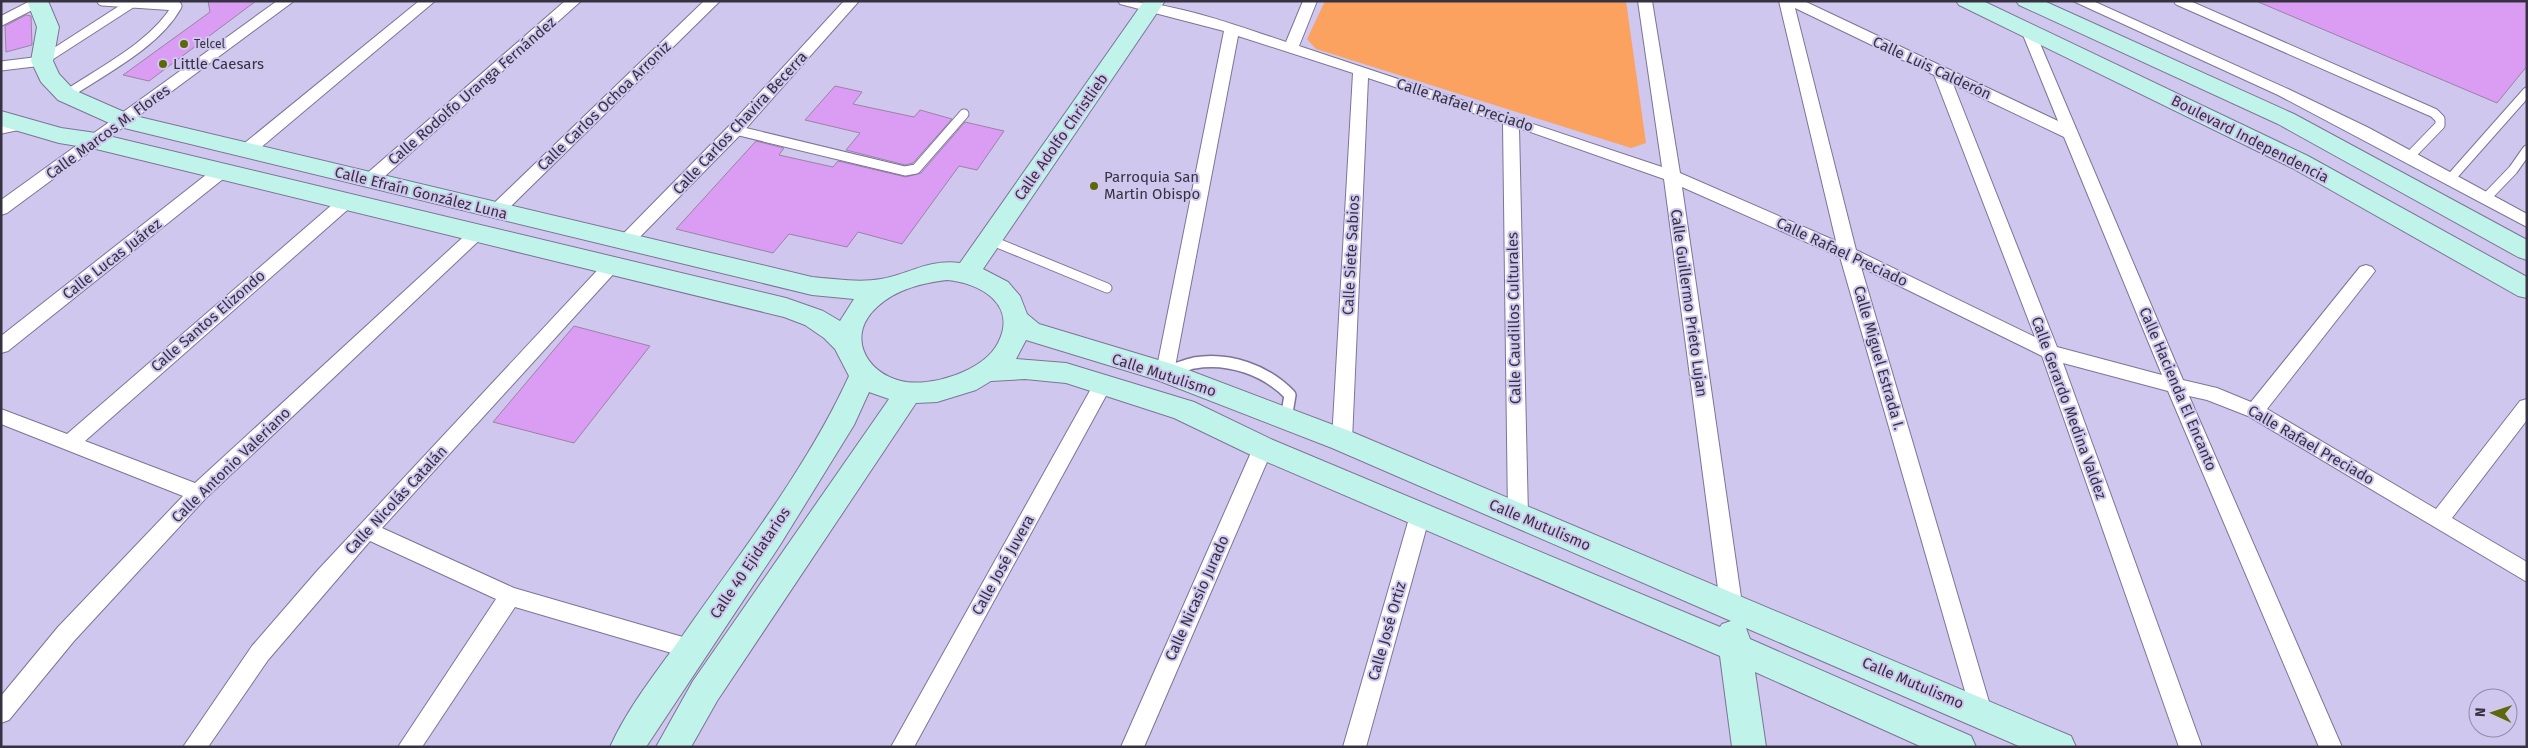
<svg xmlns="http://www.w3.org/2000/svg" width="2528" height="748" font-family="'Fira Sans',sans-serif">
  <style>
    .green { fill: #fba260 }
    .building { fill: #db9df4; stroke: #9a83a4 }
    .lines { fill: none; stroke-linecap: round; stroke-linejoin: round }
    .lane-far1-casing { stroke: #7d7497; stroke-width: 11 }
    .lane-casing { stroke: #7d7497; stroke-width: 14 }
    .street-casing { stroke: #7d7497; stroke-width: 2 }
    .secondary-casing { stroke: #7d7497; stroke-width: 2 }
    .lane-far1 { stroke: #fff; stroke-width: 9 }
    .lane { stroke: #fff; stroke-width: 11 }
    .street { fill: #fff; fill-rule: evenodd }
    .secondary { fill: #c0f4ea; fill-rule: evenodd }
    .poi-dot { fill: #5e6709; stroke: #d0c7ee; stroke-width: 2 }
    .labels { text-anchor: middle; stroke-width: 4; stroke-linejoin: round; paint-order: stroke }
    .far-poi-label { font-size: 12px; fill: #363242; stroke: #d0c7ee; text-anchor: start }
    .poi-label { font-size: 15px; fill: #363242; stroke: #d0c7ee; text-anchor: start }
    .street-label { font-size: 15px; fill: #363242; stroke: #d0c7ee }
  </style>
  <rect width="100%" height="100%" fill="#d0c7ee"/>
  <path class="green" d="M1325,1H1626L1646,143L1631,148L1316,49L1307,39Z"/>
  <path class="building" d="M208,1H256L149,81L123,75L210,12Z
    M2256,1H2527V66L2497,103Z
    M26,15L31,16L32,45L6,52L5,26Z
    M835,86L862,92L853,104L914,117L920,110L952,119L913,163L905,165L846,150L860,133L805,120Z
    M965,122L1004,131L977,170L959,166L902,244L858,232L847,247L789,234L773,253L676,229L756,141L784,148L779,155L833,167L838,161L906,177L921,173Z
    M574,326L650,346L574,443L493,422Z"/>
  <g class="lines">
    <defs>
      <path id="lane-far1" d="M2179,1L2434,113L2440,119V125L2409,157
        M1,21L38,2
        M1,66L42,61L132,3
        M66,95C102,71 156,44 177,6L102,1
        M1,129L20,125
        M735,130L905,171L916,169L964,114
        M2450,179L2527,92
        M2485,199L2513,170L2527,150
        M990,240L1107,288"/>
      <path id="lane" d="M1168,371C1177,369 1185,365 1194,363C1229,357 1266,370 1290,395L1286,419"/>
      <path id="street" d="M277,1H294L7,213L1,215V200Z
        M419,1H435L253,154H241L239,150L241,146Z
        M565,1H581L376,184H364L362,180L364,176Z
        M704,1H720L502,215H490L488,211L490,207Z
        M844,1H859L741,134L631,246H619L616,242L619,238L729,126Z
        M1118,1C1171,1 1235,25 1286,42L1303,1H1317L1299,46L1662,167L1638,1H1652L1680,173L1836,241L1779,1H1804L2058,121L2021,30L2028,26L2033,27L2183,380L2217,388L2251,402L2360,267L2366,265L2372,267L2375,271L2372,275L2267,409L2436,509L2520,401L2527,399V420L2452,518L2527,562V582L2248,416L2207,400L2189,396L2342,747H2319L2168,391L2063,363L2202,747H2179L2042,356L1861,267L1992,712L1989,719L1981,722L1973,719L1840,257L1682,187L1742,604L1739,611L1731,613L1723,611L1720,604L1664,179L1519,128L1528,516L1525,522L1518,524L1511,522L1508,516L1503,123L1368,78L1352,440L1349,445L1342,448L1335,445L1332,440L1353,73L1238,36L1174,372L1172,377L1165,379L1158,377L1156,372L1224,31L1120,4ZM1795,8L1934,75L2035,337L1856,250ZM1953,84L2064,137L2162,375L2057,347Z
        M2073,1H2093L2288,89L2369,128L2527,214V227L2278,95Z
        M222,166L228,167L230,171L228,175L8,351L1,353V336L216,167Z
        M347,195L353,197L355,201L353,205L85,441L195,483L472,229H484L487,233L205,499L74,641L9,720L1,723V696L58,627L183,496L1,424V409L67,434L341,197Z
        M612,259L618,261L621,265L618,269L382,528L514,588L700,642L703,649L700,656L692,659L515,607L422,747H398L496,599L370,541L268,660L208,747H183L252,646L317,571L606,261Z
        M1104,376L1111,378L1113,383L914,747H891L1097,378Z
        M1263,440L1270,443L1273,448L1144,747H1121L1253,448L1256,443Z
        M1420,507L1427,509L1430,515L1366,747H1343L1410,515L1413,509Z"/>
      <path id="secondary" d="M27,1H48L59,27L53,61L59,74L74,90L131,115L812,277C835,279 859,283 881,279C910,274 928,259 960,263L1144,1H1165L983,269L1008,282L1020,296L1027,314L1039,324L1175,365L1352,432L2071,736L2076,747H2021L1746,628L1750,639L1971,736L1976,747H1922L1755,672L1766,747H1732L1720,656L1253,456L1174,418L1066,383L1025,379L991,381L976,390L937,402L916,403L717,701L691,747H656L693,681L889,399L869,392L854,425L780,545L646,747H610C628,707 657,671 683,635C741,552 807,468 849,376L835,349L824,338L805,325L784,317L96,149L59,143L1,126V111L61,128L96,133L786,298L823,311L840,321L854,299L812,295L116,126L58,100L41,82L31,61L37,27ZM947,280C980,283 1018,304 998,343C984,371 930,388 901,381C865,372 846,335 877,307C897,289 922,283 947,280ZM1026,340L1157,380L1332,448L1731,621L1722,624L1720,627L1273,440L1194,402L1066,363L1016,359Z
        M1956,1H1983L2308,156L2527,277V298L2518,296L2292,168L1959,5Z
        M2016,1H2044L2294,114L2527,240V260L2518,257L2278,124L2019,5Z"/>
    </defs>
    <use href="#lane-far1" class="lane-far1-casing"/>
    <use href="#lane" class="lane-casing"/>
    <use href="#street" class="street-casing"/>
    <use href="#secondary" class="secondary-casing"/>
    <use href="#lane-far1" class="lane-far1"/>
    <use href="#lane" class="lane"/>
    <use href="#street" class="street"/>
    <use href="#secondary" class="secondary"/>
  </g>
  <g class="poi-dot">
    <circle cx="184" cy="44" r="5"/>
    <circle cx="163" cy="64" r="5"/>
    <circle cx="1094" cy="186" r="5"/>
  </g>
  <g class="labels">
    <g class="far-poi-label">
      <text x="194" y="48">Telcel</text>
    </g>
    <g class="poi-label">
      <text x="173" y="69">Little Caesars</text>
      <text x="1104" y="182">Parroquia San<tspan x="1104" dy="17">Martin Obispo</tspan></text>
    </g>
    <g class="street-label">
      <text transform="translate(1932 68) rotate(25)" y="5">Calle Luis Calderón</text>
      <text transform="translate(472 91) rotate(-41)" y="5">Calle Rodolfo Uranga Fernández</text>
      <text transform="translate(1465 105) rotate(18)" y="5">Calle Rafael Preciado</text>
      <text transform="translate(604 106) rotate(-44)" y="5">Calle Carlos Ochoa Arroniz</text>
      <text transform="translate(740 123) rotate(-47)" y="5">Calle Carlos Chavira Becerra</text>
      <text transform="translate(108 132) rotate(-36)" y="5">Calle Marcos M. Flores</text>
      <text transform="translate(1061 137) rotate(-55)" y="5">Calle Adolfo Christlieb</text>
      <text transform="translate(2250 139) rotate(27)" y="5">Boulevard Independencia</text>
      <text transform="translate(421 193) rotate(14)" y="5">Calle Efraín González Luna</text>
      <text transform="translate(1842 252) rotate(25)" y="5">Calle Rafael Preciado</text>
      <text transform="translate(1351 255) rotate(-87)" y="5">Calle Siete Sabios</text>
      <text transform="translate(112 259) rotate(-38)" y="5">Calle Lucas Juárez</text>
      <text transform="translate(1689 303) rotate(82)" y="5">Calle Guillermo Prieto Lujan</text>
      <text transform="translate(1514 318) rotate(-91)" y="5">Calle Caudillos Culturales</text>
      <text transform="translate(208 321) rotate(-41)" y="5">Calle Santos Elizondo</text>
      <text transform="translate(1879 358) rotate(74)" y="5">Calle Miguel Estrada I.</text>
      <text transform="translate(1164 375) rotate(18)" y="5">Calle Mutulismo</text>
      <text transform="translate(2178 389) rotate(67)" y="5">Calle Hacienda El Encanto</text>
      <text transform="translate(2069 408) rotate(70)" y="5">Calle Gerardo Medina Valdez</text>
      <text transform="translate(2311 445) rotate(30)" y="5">Calle Rafael Preciado</text>
      <text transform="translate(231 465) rotate(-44)" y="5">Calle Antonio Valeriano</text>
      <text transform="translate(396 500) rotate(-47)" y="5">Calle Nicolás Catalán</text>
      <text transform="translate(1540 525) rotate(23)" y="5">Calle Mutulismo</text>
      <text transform="translate(750 563) rotate(-56)" y="5">Calle 40 Ejidatarios</text>
      <text transform="translate(1003 565) rotate(-61)" y="5">Calle José Juvera</text>
      <text transform="translate(1197 598) rotate(-66)" y="5">Calle Nicasio Jurado</text>
      <text transform="translate(1387 631) rotate(-74)" y="5">Calle José Ortiz</text>
      <text transform="translate(1913 683) rotate(23)" y="5">Calle Mutulismo</text>
    </g>
  </g>
  <rect width="2528" height="748" fill="none" stroke="#363242" stroke-width="5"/>
  <g transform="translate(2493 713) rotate(273)"><circle r="24" fill="#d0c7ee" stroke="#928ba9"/>
  <path d="M0-4L9 19L0 12L-9 19Z" fill="#5e6709"/>
  <text y="-8" font-size="14" font-weight="bold" text-anchor="middle" fill="#363242">N</text>
  </g>
</svg>
